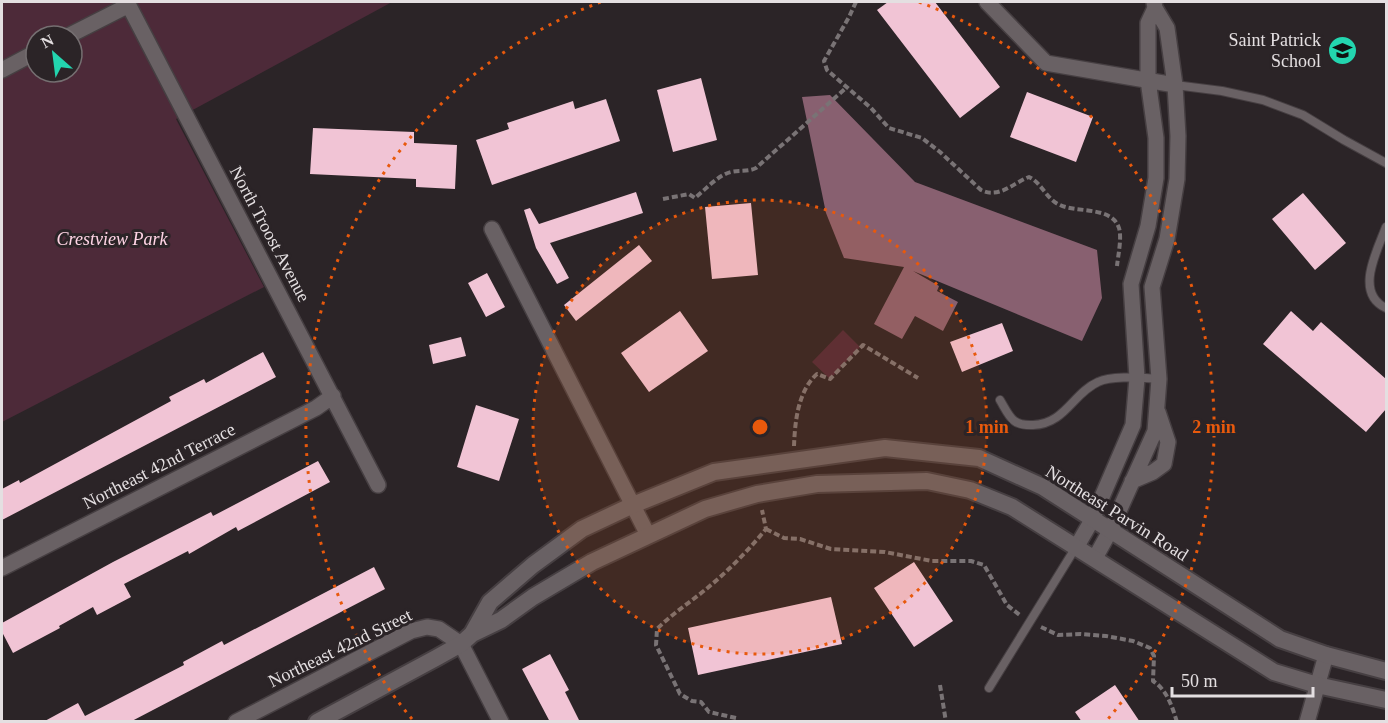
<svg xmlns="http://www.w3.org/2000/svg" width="1388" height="723" font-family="Georgia,serif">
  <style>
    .green { fill: #4d2a39; fill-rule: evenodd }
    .water { fill: #886070 }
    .building { fill: #f1c4d5 }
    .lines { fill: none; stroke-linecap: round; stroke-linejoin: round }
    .service-casing { stroke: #463f42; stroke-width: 10 }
    .minor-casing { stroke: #463f42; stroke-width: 18 }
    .secondary-casing { stroke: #463f42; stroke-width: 20 }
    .path { stroke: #797375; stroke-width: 4; stroke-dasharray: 6 3; stroke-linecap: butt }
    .service { stroke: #696164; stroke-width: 8 }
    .minor { stroke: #696164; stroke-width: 15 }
    .secondary { stroke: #696164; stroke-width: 16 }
    .ring { fill: none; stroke: #e8590c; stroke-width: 3; stroke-dasharray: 3 6 }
    .labels { text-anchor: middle; stroke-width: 6; stroke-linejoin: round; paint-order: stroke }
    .poi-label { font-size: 18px; fill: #e4dfe1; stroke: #2b2427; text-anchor: end }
    .street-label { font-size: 18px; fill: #e4dfe1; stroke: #2b2427 }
    .park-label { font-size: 18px; font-style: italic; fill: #ffd4e5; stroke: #2b2427 }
    .centre { fill: #e8590c; stroke: #2b2427; stroke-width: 3 }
    .ring-label { font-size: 18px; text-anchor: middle; font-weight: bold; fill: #e8590c; stroke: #2b2427; stroke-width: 6; stroke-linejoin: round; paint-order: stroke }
  </style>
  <rect width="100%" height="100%" fill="#2b2427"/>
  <path class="green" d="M2,2H392L176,119L264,287L2,422ZM36,36H72V72H36Z
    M843,330L860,347L830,379L812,362Z"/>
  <path class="water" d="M830,95L915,182L1097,250L1102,298L1082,341L913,271L939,286L937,291L958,302L943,331L915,316L902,339L874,324L904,267L844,258L826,213L802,97Z"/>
  <path class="building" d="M888,2H935L1000,87L960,118L877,10Z
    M701,78L717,140L673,152L657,90Z
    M1027,92L1093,117L1076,162L1010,137Z
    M606,99L620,141L492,185L476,140L509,129L507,123L573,101L575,109Z
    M313,128L414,132V143L457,145L455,189L416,187V179L310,174Z
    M636,192L643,213L550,243L569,278L557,284L536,248L524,210L530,208L539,224Z
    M1303,193L1346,243L1315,270L1272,219Z
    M751,203L758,275L712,279L705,207Z
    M639,245L652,261L576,321L564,305Z
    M487,273L505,307L486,317L468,283Z
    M680,311L708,351L649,392L621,353Z
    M1291,311L1313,331L1321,322L1386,379V409L1366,432L1263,344Z
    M1002,323L1013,351L962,372L950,342Z
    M461,337L466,356L433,364L429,345Z
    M263,352L276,377L2,520V489L19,480L20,483L171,401L169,397L204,379L206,383Z
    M476,405L519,419L499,481L457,467Z
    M318,461L330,482L238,531L236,527L189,554L188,551L124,584L131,597L97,615L93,607L59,626L60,628L13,653L2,632V623L113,562L211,512L213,516Z
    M914,562L953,621L914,647L874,588Z
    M374,567L385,589L130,722H43L78,703L85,716L184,665L183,662L222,641L224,645Z
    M831,597L842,644L698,675L688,628Z
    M550,654L569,690L565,692L580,722H550L522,669Z
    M1115,685L1140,722H1082L1075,712Z"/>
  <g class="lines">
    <defs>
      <path id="service" d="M1175,85L1222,91L1263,100L1303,115L1344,140L1386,163
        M1386,227C1377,251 1354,293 1386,308
        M1000,400C1010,417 1012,426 1033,425C1065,424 1073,393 1098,382C1112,375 1142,378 1159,379
        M989,688L1076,547"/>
      <path id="minor" d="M127,2L378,485
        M987,2L1046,63L1175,85
        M68,36L129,5
        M2,70L36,52
        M492,229L648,535
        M1132,481L1153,472L1164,464L1168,442L1158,412
        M1077,546L1092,520L1133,425L1137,378L1131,284L1148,226L1156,178V138L1148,80V23L1155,8L1154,2
        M1095,558L1110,531L1155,431L1159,379L1152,287L1167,239L1177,179L1178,136L1175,85L1167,28L1155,8
        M2,568L316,408L333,396
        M236,722L411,631L427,627L439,629L461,644L501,722
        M1307,722L1326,655"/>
      <path id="secondary" d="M472,634L490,602L533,565L582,529L633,505L714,472L885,448L979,458L1043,487L1280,639L1326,655L1386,671
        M317,722L436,658L461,644L472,634L501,620L533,597L592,562L705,509L757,494L817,484L927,481L970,490L1012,507L1274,672L1317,685L1386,700"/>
    </defs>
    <use href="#service" class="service-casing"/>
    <use href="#minor" class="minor-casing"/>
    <use href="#secondary" class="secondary-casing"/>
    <path class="path" d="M856,2L849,17L824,61L827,70L835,77L871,108L889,128L922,138L940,152L981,190C999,199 1013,183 1029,177C1042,183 1046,199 1060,205C1077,213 1112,206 1119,228C1122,238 1118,256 1117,266
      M663,199L689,194L695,198C706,189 718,175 731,172C740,170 748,172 756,168L846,88
      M794,446C795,421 798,391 817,374L830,379L863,345L918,378
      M766,529L784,538L800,539L831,549L885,552L932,561H971L984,565L1007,605L1021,616
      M1041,627L1058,635L1081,634L1106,636L1133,641L1150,648L1154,656L1153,681C1167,690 1172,706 1177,722
      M940,685L946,722
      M736,718L709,712L701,702L692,701L680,694L656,645L657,629C672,614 689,603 705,590C727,572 748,551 766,529L762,510
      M1022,722V721"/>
    <use href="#service" class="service"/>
    <use href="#minor" class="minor"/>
    <use href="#secondary" class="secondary"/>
  </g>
  <circle cx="760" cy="427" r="227" fill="#e8590c" fill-opacity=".12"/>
  <g class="ring">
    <circle cx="760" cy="427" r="227"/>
    <path d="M412 719A454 454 0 0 1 601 2M919 2A454 454 0 0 1 1108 719"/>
  </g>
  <defs>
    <symbol id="school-disc" viewBox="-11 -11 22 22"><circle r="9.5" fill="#23d5af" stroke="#2b2427"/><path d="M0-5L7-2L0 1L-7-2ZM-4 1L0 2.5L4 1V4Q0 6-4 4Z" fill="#111"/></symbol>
  </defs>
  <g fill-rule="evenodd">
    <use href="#school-disc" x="1326" y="34" width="33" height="33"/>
  </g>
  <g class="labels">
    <g class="poi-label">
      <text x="1321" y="46">Saint Patrick<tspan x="1321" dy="21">School</tspan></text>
    </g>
    <g class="street-label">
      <text transform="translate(270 234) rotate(62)" y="6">North Troost Avenue</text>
      <text transform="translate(159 466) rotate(-27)" y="6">Northeast 42nd Terrace</text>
      <text transform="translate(1117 513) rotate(32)" y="6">Northeast Parvin Road</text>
      <text transform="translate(340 648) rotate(-26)" y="6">Northeast 42nd Street</text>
    </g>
    <g class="park-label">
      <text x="112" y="245">Crestview Park</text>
    </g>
  </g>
  <circle cx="760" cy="427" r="9" class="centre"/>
  <g class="ring-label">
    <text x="987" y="433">1 min</text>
    <text x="1214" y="433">2 min</text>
  </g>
  <rect width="1388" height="723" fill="none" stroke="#e4dfe1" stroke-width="6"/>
  <g transform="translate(54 54) rotate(332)"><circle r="28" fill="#2b2427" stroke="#756f71" stroke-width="1.5"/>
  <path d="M0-4.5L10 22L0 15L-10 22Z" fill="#23d5af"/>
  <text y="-9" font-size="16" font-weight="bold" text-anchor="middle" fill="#e4dfe1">N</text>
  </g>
  <path d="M1172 687v9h141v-9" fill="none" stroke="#e4dfe1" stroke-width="3"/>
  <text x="1181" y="687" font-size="18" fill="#e4dfe1" stroke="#2b2427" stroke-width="4.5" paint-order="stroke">50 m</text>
</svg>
